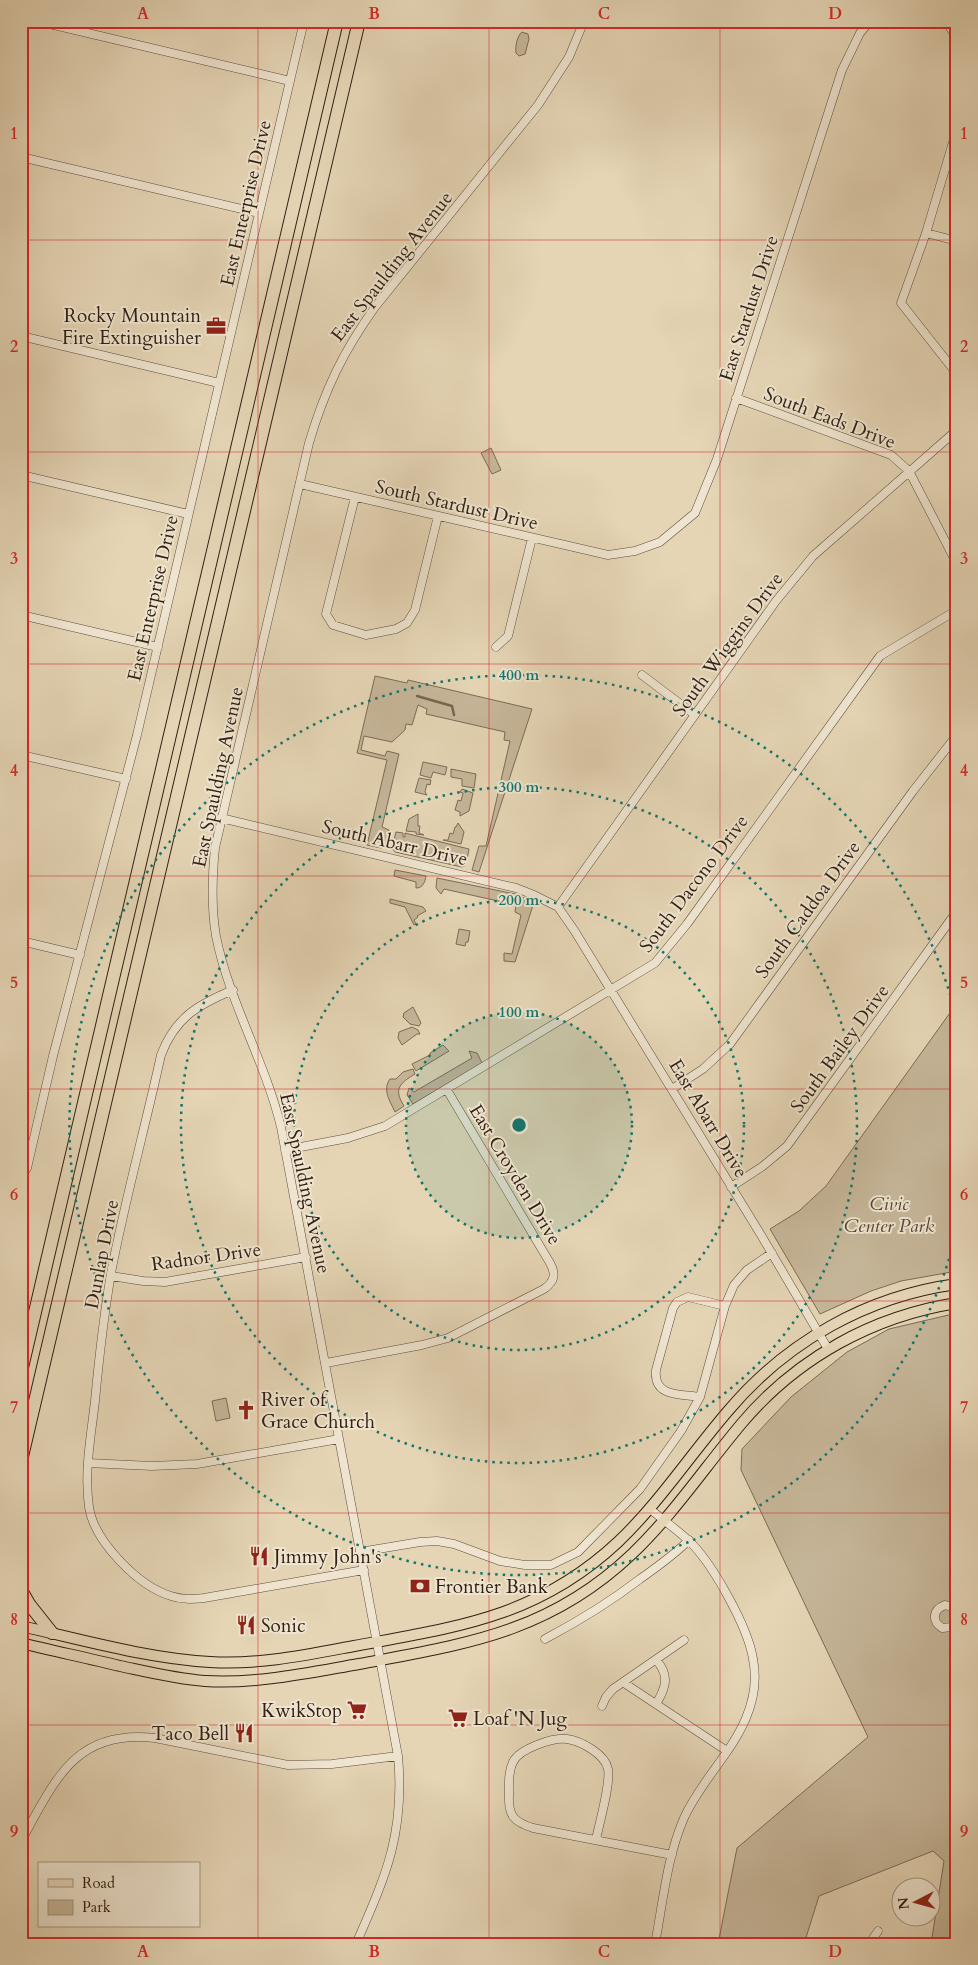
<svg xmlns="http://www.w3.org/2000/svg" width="978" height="1965" font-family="Cardo,serif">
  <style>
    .green { fill: #c6b699; stroke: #7c6b56 }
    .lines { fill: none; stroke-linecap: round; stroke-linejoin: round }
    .stream { stroke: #786753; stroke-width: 2.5 }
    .minor-casing { stroke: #5e4d3c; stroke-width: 9 }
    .major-casing { stroke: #312013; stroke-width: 12 }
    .highway-casing { stroke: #312013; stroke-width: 14 }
    .minor { stroke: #eee4cf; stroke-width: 8 }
    .major { stroke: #e5d5b5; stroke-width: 10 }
    .highway { stroke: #e5d5b5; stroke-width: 12 }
    .grid { fill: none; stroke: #d62828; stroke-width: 1; stroke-opacity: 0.55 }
    .ring { fill: none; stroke: #0f766e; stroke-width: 2.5; stroke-dasharray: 2.5 5 }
    .labels { text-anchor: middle; stroke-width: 4; stroke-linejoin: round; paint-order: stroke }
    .street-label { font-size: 19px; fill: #312013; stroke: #eee4cf }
    .poi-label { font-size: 19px; fill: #312013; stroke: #eee4cf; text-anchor: start }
    .park-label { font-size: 19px; font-style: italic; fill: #564634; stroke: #eee4cf }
    .centre { fill: #0f766e; stroke: #eee4cf; stroke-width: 2.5 }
    .ring-label { font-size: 15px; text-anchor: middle; font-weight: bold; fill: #0f766e; stroke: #eee4cf; stroke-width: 4; stroke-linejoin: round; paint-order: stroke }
    .neatline { fill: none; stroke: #d62828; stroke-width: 2 }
    .grid-label { font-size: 16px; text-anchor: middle; font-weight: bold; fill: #d62828 }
  </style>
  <rect width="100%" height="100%" fill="#e5d5b5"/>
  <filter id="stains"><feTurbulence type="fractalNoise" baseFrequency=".004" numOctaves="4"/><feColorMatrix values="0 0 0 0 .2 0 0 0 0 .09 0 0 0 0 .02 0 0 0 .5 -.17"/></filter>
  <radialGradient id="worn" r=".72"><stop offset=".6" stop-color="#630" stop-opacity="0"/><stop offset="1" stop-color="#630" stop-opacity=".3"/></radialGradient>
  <path class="green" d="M522,32L528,34L529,39L525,54L519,56L516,53C515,47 517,36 522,32Z
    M491,448L501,470L492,474L481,453Z
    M375,676L407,683L408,680L532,709L479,872L472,870L479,846H486L510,741L504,740L505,732L426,714L427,709L418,705L412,725L406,724L405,730L392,742L364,736L361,750L385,756L387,751L399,754L382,827L389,830L385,846L381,848L367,845L387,760L357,753Z
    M423,762L447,767L445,775L433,772L431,778L420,775Z
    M451,769L476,774L474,788L462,786V779L451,777Z
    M419,778L431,780L430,785L427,784L425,792L427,795L415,792Z
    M462,789L473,793L469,811L460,816V812L455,810L458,800L461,801L463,793L460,792Z
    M418,814V826H420L419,833L424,835L416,834V832L406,831L409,819Z
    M458,823L464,832L461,844L443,840H448L450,833L453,834L455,827H456Z
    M396,832L403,833V837H405V833L469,849L466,865L462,867L395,852L392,848Z
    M395,870L426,876C425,882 423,888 416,888V882L394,876Z
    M437,878L515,894L534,902L515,962L504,961V953L512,954L521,915L515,912L516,905L444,889L441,894L436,888Z
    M390,899L423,907L426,911L417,916L418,917L414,920L416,924L414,925L405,907L390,903Z
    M459,929L470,931L468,942H466L465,946L456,944Z
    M957,1003V1271L901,1281L871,1291L820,1314L770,1229L799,1211L826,1186Z
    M413,1007L421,1023L419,1026L410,1024L403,1017L404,1013Z
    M412,1027L418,1030L420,1034H417L402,1045L398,1038L399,1032Z
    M443,1045L449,1051L416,1071L412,1064L430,1055V1053Z
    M469,1051L477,1053L482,1063L413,1104L407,1095L409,1088L414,1092L472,1058Z
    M413,1069L415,1074C400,1083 393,1089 404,1106L395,1112C390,1101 382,1090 390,1079H396L403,1072Z
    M957,1313V1944H931L944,1861L933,1851L819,1896L804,1944H718L737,1848L868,1737L741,1470L742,1449L791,1397L847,1352L889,1329Z
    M226,1398L230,1418L216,1421L212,1401Z"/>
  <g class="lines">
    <path class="stream" d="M417,696L452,706L454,715"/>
    <defs>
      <path id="minor" d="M37,21L290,81
        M946,21L957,39
        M957,129L926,233L901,303L957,374
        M21,157L259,213
        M926,233L957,241
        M21,336L219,383
        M736,398L891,455L909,471L957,564
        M21,475L188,514
        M300,484L608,555L635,551L660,542L695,513L717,459L842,70L860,33L870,21
        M355,497L326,614L333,625L366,635L396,629L407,623L415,610L438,516
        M21,615L158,647
        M496,647L508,636L532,538
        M642,675L695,715
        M21,755L126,779
        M221,818L516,888L534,895L558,907L574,930L761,1235L828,1349
        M558,907L776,601L813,556L957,430
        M21,941L80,955
        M233,990C197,1005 175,1018 161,1055C145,1128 125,1200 111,1273C104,1315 99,1358 95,1401C91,1436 84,1472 89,1507C94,1541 138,1586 171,1596C182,1600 193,1599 204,1598L364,1570
        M672,1089L703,1069L730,1044L913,791L957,735
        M285,1150L348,1138L385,1126L655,963L687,924L880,656L957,610
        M21,1178L27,1168L53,1056L137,735L304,21
        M731,1187L763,1166L787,1146L957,911
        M111,1276L143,1281L165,1282L306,1257
        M326,1363L422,1345L448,1338L544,1289C555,1281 556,1274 550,1263L447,1090
        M700,1397C680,1394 653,1397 656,1370L673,1308L677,1302L688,1297L725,1306
        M88,1463L152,1466L197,1464L339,1439
        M650,1509C662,1519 676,1529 688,1540C712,1562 748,1627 753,1659C757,1679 754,1699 746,1718C731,1754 700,1782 684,1818C667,1857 663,1902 655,1944
        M360,1552L420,1542L437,1541L454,1544L500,1561L525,1565H551L578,1552L640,1489L681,1431L700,1397L725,1306L734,1285L747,1270L772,1253
        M957,1613L952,1607L945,1605C932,1610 932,1621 942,1628L952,1627L957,1621
        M545,1639C579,1621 610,1602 640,1579C657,1567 674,1555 689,1540
        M656,1660C670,1675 666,1688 656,1704
        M624,1683L727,1751
        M602,1706L606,1697L613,1689L684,1640
        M596,1840C599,1824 611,1783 608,1769C605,1754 581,1741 567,1739C553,1737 519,1749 513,1762C508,1772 509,1784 509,1795C508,1816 514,1822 533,1828L672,1855
        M21,1841C55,1781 74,1729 155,1738L288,1765L332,1764L398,1756
        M356,1944C386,1875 405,1834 398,1756L281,1127C265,1061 229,1002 216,936C211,907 212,878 215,848L309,443C325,389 343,352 375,307L538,105L569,57L584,21
        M869,1944L878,1931"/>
      <path id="major" d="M21,1626C83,1640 146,1658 210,1662C259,1665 306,1655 354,1646C457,1627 538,1617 618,1542C659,1503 691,1454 728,1411C786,1342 867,1296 957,1284
        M21,1643C54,1651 87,1658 120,1666C148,1672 176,1679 205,1681C257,1684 307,1673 359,1664C465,1644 549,1633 632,1554C673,1515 705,1467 742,1423C797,1358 873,1316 957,1303"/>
      <path id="highway" d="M21,1372L337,21
        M21,1461L359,21
        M21,1590L29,1604L52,1633"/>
    </defs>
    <use href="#minor" class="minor-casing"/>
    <use href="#major" class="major-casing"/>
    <use href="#highway" class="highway-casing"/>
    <use href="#minor" class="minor"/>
    <use href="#major" class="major"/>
    <use href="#highway" class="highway"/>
  </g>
  <path class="grid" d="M258,21V1944M489,21V1944M720,21V1944M21,240H957M21,452H957M21,664H957M21,876H957M21,1089H957M21,1301H957M21,1513H957M21,1725H957"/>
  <circle cx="519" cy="1125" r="113" fill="#0f766e" fill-opacity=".12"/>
  <g class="ring">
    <circle cx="519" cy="1125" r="113"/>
    <circle cx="519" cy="1125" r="225"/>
    <circle cx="519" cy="1125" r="338"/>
    <path d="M957 1230A450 450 0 1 1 957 1020"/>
  </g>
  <defs>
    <symbol id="office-bare" viewBox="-9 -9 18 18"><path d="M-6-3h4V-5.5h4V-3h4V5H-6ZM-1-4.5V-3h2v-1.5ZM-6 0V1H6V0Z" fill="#8f2418" stroke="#eee4cf" stroke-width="2.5" paint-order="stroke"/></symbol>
    <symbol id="church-bare" viewBox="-9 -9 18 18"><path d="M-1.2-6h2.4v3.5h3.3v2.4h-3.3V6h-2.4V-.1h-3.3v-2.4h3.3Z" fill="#8f2418" stroke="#eee4cf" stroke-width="2.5" paint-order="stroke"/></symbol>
    <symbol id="restaurant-bare" viewBox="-9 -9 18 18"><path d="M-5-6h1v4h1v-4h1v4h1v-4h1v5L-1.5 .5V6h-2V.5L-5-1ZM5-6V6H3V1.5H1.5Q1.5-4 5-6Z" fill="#8f2418" stroke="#eee4cf" stroke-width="2.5" paint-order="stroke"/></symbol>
    <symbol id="bank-bare" viewBox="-9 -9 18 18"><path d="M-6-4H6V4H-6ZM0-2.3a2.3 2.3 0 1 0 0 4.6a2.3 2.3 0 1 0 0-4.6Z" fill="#8f2418" stroke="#eee4cf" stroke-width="2.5" paint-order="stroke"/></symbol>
    <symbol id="supermarket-bare" viewBox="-9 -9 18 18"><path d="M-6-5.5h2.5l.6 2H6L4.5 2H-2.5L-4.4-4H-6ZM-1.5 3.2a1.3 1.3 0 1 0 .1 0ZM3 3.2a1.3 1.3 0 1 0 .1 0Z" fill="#8f2418" stroke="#eee4cf" stroke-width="2.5" paint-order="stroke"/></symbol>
  </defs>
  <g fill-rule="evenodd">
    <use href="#office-bare" x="202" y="312" width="28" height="28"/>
    <use href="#church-bare" x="232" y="1396" width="28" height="28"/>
    <use href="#restaurant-bare" x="245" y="1542" width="28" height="28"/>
    <use href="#bank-bare" x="406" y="1572" width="28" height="28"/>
    <use href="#restaurant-bare" x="232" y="1611" width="28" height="28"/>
    <use href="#supermarket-bare" x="343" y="1696" width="28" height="28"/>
    <use href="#supermarket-bare" x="444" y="1704" width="28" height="28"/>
    <use href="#restaurant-bare" x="230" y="1719" width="28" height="28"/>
  </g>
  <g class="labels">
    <g class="street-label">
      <text transform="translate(245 203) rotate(-77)" y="7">East Enterprise Drive</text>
      <text transform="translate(391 266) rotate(-52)" y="7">East Spaulding Avenue</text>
      <text transform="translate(748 308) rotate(-72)" y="7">East Stardust Drive</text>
      <text transform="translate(830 417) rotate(21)" y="7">South Eads Drive</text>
      <text transform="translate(457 504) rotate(13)" y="7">South Stardust Drive</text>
      <text transform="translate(152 598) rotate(-77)" y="7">East Enterprise Drive</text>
      <text transform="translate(727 644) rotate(-54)" y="7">South Wiggins Drive</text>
      <text transform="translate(217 777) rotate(-78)" y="7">East Spaulding Avenue</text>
      <text transform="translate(395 842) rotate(13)" y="7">South Abarr Drive</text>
      <text transform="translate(693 883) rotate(-53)" y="7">South Dacono Drive</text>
      <text transform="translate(807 909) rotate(-54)" y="7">South Caddoa Drive</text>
      <text transform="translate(839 1048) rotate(-54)" y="7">South Bailey Drive</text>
      <text transform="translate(709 1118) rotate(59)" y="7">East Abarr Drive</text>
      <text transform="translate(516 1174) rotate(59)" y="7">East Croyden Drive</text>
      <text transform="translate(306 1183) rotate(78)" y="7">East Spaulding Avenue</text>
      <text transform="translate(101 1254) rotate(-79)" y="7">Dunlap Drive</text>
      <text transform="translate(206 1256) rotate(-8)" y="7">Radnor Drive</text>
    </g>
    <g class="poi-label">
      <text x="201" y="322" text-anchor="end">Rocky Mountain<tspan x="201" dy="22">Fire Extinguisher</tspan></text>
      <text x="261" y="1406">River of<tspan x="261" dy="22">Grace Church</tspan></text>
      <text x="274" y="1563">Jimmy John's</text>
      <text x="435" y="1593">Frontier Bank</text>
      <text x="261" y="1632">Sonic</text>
      <text x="342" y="1717" text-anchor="end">KwikStop</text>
      <text x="473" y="1725">Loaf 'N Jug</text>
      <text x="229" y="1740" text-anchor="end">Taco Bell</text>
    </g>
    <g class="park-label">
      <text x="889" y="1210">Civic<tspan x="889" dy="22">Center Park</tspan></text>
    </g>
  </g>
  <circle cx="519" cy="1125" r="8" class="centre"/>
  <g class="ring-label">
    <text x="519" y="680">400 m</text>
    <text x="519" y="792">300 m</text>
    <text x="519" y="905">200 m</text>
    <text x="519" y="1017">100 m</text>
  </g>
  <rect width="978" height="1965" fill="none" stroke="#e5d5b5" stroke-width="55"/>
  <rect x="38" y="1862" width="162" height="65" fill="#eee4cf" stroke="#a29684"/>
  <rect x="48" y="1879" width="25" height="8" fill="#e5d5b5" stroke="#a29684"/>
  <text x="82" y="1888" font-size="15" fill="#312013">Road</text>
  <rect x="48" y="1900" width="25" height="15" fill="#c6b699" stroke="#a29684"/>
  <text x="82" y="1912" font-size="15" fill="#312013">Park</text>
  <g transform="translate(916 1902) rotate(264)"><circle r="24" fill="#eee4cf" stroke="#a29684"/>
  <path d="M0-4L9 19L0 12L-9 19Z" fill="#8f2418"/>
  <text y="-8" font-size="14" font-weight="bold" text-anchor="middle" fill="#312013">N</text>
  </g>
  <rect x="28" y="28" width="922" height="1910" class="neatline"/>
  <g class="grid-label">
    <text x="143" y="19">A</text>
    <text x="374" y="19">B</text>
    <text x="604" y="19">C</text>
    <text x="835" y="19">D</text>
    <text x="14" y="139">1</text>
    <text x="964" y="139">1</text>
    <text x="14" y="352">2</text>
    <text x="964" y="352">2</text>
    <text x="14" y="564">3</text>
    <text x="964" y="564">3</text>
    <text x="14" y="776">4</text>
    <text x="964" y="776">4</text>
    <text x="14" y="988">5</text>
    <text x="964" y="988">5</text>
    <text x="14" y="1200">6</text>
    <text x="964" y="1200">6</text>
    <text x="14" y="1413">7</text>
    <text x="964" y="1413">7</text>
    <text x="14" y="1625">8</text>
    <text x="964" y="1625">8</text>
    <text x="14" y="1837">9</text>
    <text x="964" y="1837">9</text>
    <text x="143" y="1957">A</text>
    <text x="374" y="1957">B</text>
    <text x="604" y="1957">C</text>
    <text x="835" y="1957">D</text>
  </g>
  <rect width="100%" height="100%" filter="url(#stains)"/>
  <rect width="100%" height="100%" fill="url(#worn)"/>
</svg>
